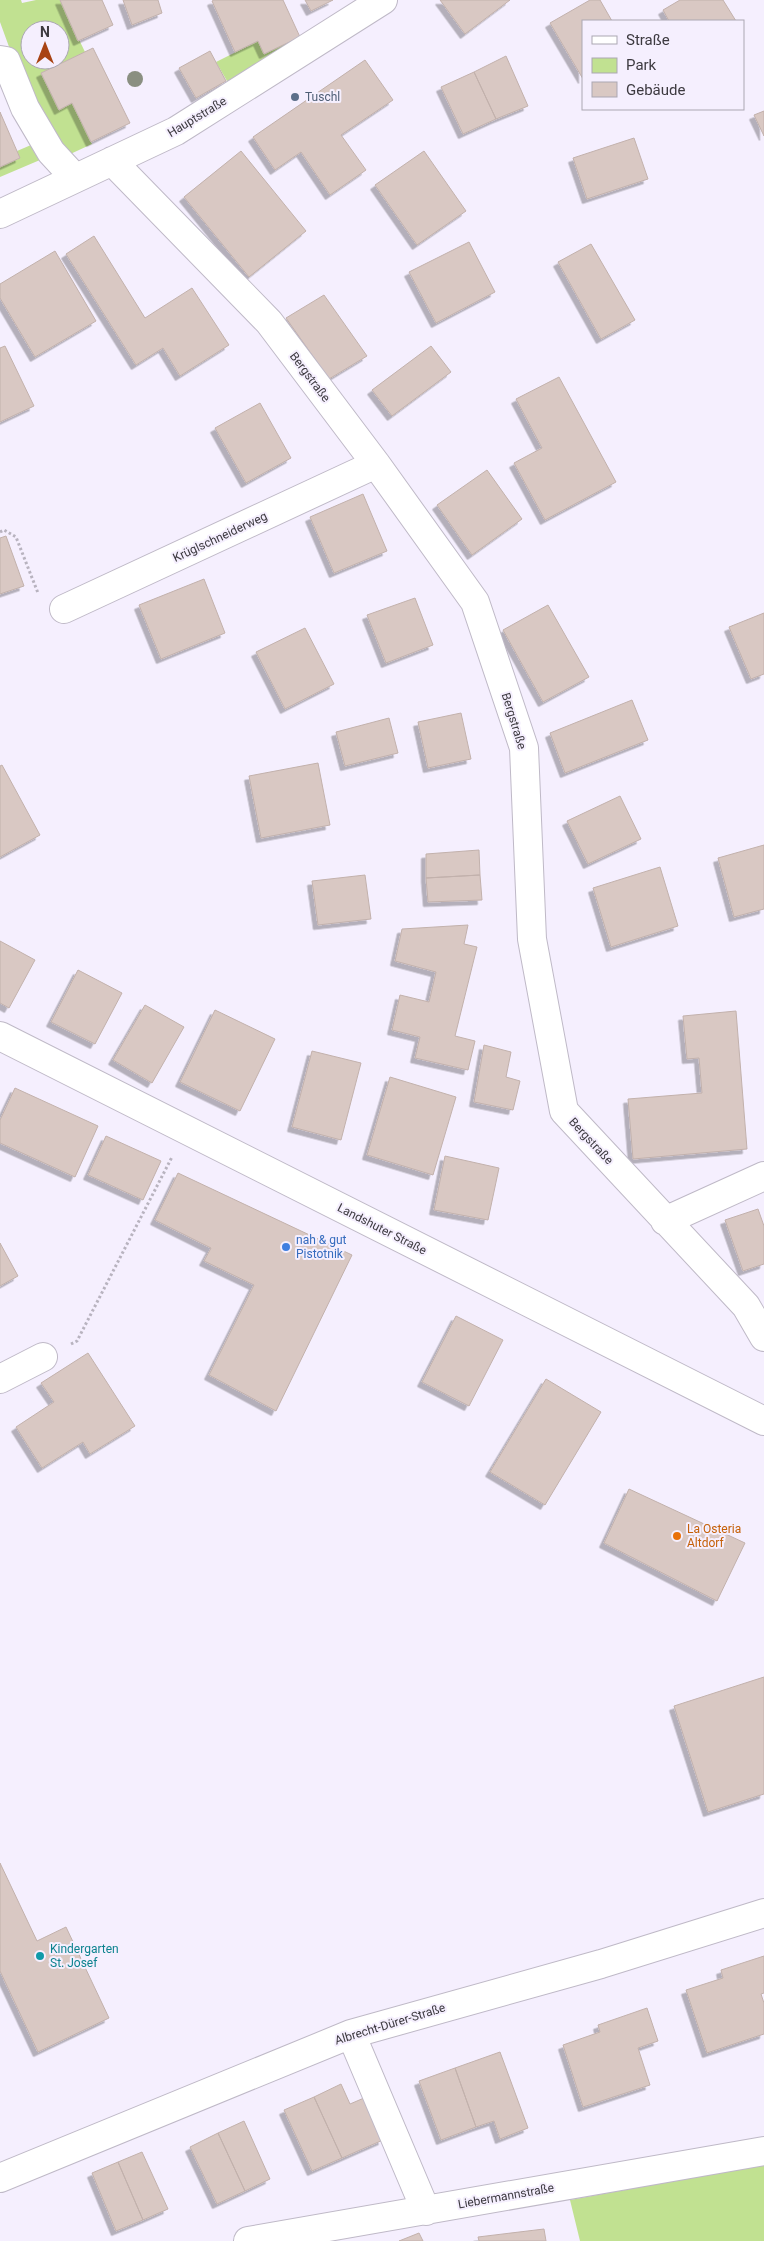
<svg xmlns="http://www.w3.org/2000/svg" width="764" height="2241" font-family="Roboto,sans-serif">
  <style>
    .green { fill: #c1e191; fill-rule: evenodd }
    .building { fill: #d9c8c3; stroke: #c2b1ac; filter: url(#shadow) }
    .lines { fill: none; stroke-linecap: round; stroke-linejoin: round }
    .minor-casing { stroke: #bfb9c7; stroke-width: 30 }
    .path { stroke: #b8b3bf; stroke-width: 3; stroke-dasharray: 2.5 2.5; stroke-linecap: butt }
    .minor { stroke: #fff; stroke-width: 28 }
    .tree { fill: #8a8f81 }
    .service-dot { fill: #5c6f8a; stroke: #f5effe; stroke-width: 2 }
    .shop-dot { fill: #3f7fe0; stroke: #f5effe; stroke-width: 2 }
    .food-dot { fill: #e8710a; stroke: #f5effe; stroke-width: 2 }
    .culture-dot { fill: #0f9aa8; stroke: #f5effe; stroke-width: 2 }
    .labels { text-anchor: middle; stroke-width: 4; stroke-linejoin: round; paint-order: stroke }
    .service-label { font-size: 12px; fill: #4e5e75; stroke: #f5effe; text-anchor: start }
    .street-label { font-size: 12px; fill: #3d3a40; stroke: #f5effe }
    .shop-label { font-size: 12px; fill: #366cbe; stroke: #f5effe; text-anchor: start }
    .food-label { font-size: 12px; fill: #c56008; stroke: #f5effe; text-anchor: start }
    .culture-label { font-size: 12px; fill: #0d838f; stroke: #f5effe; text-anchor: start }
  </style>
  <defs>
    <filter id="shadow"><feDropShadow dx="-4.5" dy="4.5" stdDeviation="0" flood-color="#0004"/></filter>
  </defs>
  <rect width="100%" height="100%" fill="#f5effe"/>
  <path class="green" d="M0,0H21L22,3L36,0H60L85,52L41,73L59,110L72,103L92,144L66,156L16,66L0,22ZM30,30H60V60H30Z
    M300,37L234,79L227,81L216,62L258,41L264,54Z
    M38,142L47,157L0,177V167L20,158L17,151Z
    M764,2164V2241H580L570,2200Z"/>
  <path class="building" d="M60,0H102L113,25L78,41Z
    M123,0H158L162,13L132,25Z
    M214,0H283L300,37L264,54L258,41L235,52L212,1Z
    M305,0H333L311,11Z
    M440,0H510L465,34Z
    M590,0H600L612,21H583V79L550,23Z
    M680,0H723L736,21H669L663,10Z
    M93,48L130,123L91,142L72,103L59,110L41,73Z
    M210,51L226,81L196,98L179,68Z
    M506,56L528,106L496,119L474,72Z
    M365,60L393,100L341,135L366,170L330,195L301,152L275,170L253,137Z
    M474,72L496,119L463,134L441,87Z
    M764,111V136L754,115Z
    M0,112L20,158L0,167Z
    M634,138L648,179L587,199L573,158Z
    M241,151L306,231L249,277L184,197Z
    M424,151L466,211L417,245L375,185Z
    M94,236L145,318L192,288L229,345L180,376L163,348L136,365L66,254Z
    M469,242L495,292L436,323L409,272Z
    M591,244L635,320L601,339L558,262Z
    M55,251L96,321L35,357L0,298V284Z
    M324,295L367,356L329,379L286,318Z
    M5,346L34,406L0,422V348Z
    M431,346L451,372L392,416L372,390Z
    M559,377L616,482L545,520L514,463L542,448L516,399Z
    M260,403L291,458L246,483L215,428Z
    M487,470L522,519L472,555L437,505Z
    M363,494L387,551L334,573L310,517Z
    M6,536L24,586L0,594V538Z
    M204,579L225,633L161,659L139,605Z
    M415,598L433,645L386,663L367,615Z
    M548,605L589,677L543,702L503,630Z
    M764,613V674L751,679L729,627Z
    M305,628L334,684L285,709L256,652Z
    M632,700L648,740L565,773L550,733Z
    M461,713L471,759L428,768L418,722Z
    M389,718L398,753L345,766L336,732Z
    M318,763L330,825L261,838L249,776Z
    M2,765L40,835L0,857V766Z
    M620,796L641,839L588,864L567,821Z
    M764,845V909L734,917L718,858Z
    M479,850L480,875L426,878V854Z
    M660,867L678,926L611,947L593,888Z
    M365,875L371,919L318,925L312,881Z
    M480,875L482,900L428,902L426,878Z
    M468,925L464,944L477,947L455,1036L475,1041L468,1070L415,1058L420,1037L392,1030L400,995L429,1002L436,972L395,961L402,929Z
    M0,941L35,960L9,1008L0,1003Z
    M78,970L122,993L95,1044L51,1022Z
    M145,1005L184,1027L152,1083L113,1060Z
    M215,1010L275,1039L240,1111L180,1082Z
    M736,1011L747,1149L633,1159L628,1099L702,1093L699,1058L687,1059L683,1016Z
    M484,1045L511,1052L506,1077L520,1081L513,1110L474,1102Z
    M312,1051L361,1063L341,1140L292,1127Z
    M390,1077L456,1097L433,1175L367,1155Z
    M15,1088L98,1126L75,1177L0,1143V1120Z
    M106,1136L161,1161L143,1200L88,1175Z
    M445,1156L499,1168L488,1220L434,1210Z
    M178,1173L352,1255L276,1411L209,1375L254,1285L204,1261L211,1248L155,1220Z
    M758,1209L764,1226V1264L743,1271L725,1220Z
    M0,1243L18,1276L0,1286Z
    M456,1316L503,1340L469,1406L422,1382Z
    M88,1353L135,1426L90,1454L83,1442L42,1468L16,1427L54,1402L41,1383Z
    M546,1379L601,1412L545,1505L490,1472Z
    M629,1489L745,1543L717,1601L604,1543Z
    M764,1677V1794L708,1812L674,1706Z
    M0,1863L37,1941L66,1927L109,2018L38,2052L0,1971Z
    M764,1956V1993L761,1994L764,2003V2034L707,2053L686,1990L723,1978L721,1970Z
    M647,2008L658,2041L638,2048L650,2085L583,2107L563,2045L600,2032L598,2025Z
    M500,2052L528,2128L500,2139L494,2121L476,2127L455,2068Z
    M455,2068L476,2127L441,2140L419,2081Z
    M341,2084L350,2104L364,2098L383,2140L342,2158L314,2097Z
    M314,2097L342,2158L312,2171L284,2110Z
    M244,2121L270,2179L245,2191L218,2133Z
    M218,2133L245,2191L217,2204L190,2147Z
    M142,2152L168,2209L143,2220L118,2162Z
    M118,2162L143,2220L116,2231L92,2173Z
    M544,2229L546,2241H479L478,2237Z
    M419,2233L423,2241H399Z"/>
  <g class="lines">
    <defs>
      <path id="minor" d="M0,60L6,61L25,108L51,152L75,178
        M112,161L269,322L376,464L475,602L524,748L532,939L564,1111L746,1306L764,1337
        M0,214L176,131L383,0
        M64,609L376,464
        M0,1036L764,1421
        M665,1221L764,1176
        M0,1379L43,1357
        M351,2034L426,2211
        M0,2178L351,2034L601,1964L764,1913
        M248,2241L764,2151"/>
    </defs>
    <use href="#minor" class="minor-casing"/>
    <path class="path" d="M0,532L4,530L16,537L38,593
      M71,1344L77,1341L172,1157"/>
    <use href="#minor" class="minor"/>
  </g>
  <circle class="tree" cx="135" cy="79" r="8"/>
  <circle class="service-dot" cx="295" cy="97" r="5"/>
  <circle class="shop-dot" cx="286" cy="1247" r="5"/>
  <circle class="food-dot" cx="677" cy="1536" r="5"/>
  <circle class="culture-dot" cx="40" cy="1956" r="5"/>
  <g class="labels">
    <g class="service-label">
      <text x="305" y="101">Tuschl</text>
    </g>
    <g class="street-label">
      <text transform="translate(197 117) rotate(-31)" y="4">Hauptstraße</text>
      <text transform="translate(310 377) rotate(53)" y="4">Bergstraße</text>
      <text transform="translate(220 537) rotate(-25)" y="4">Krüglschneiderweg</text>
      <text transform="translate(514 721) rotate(73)" y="4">Bergstraße</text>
      <text transform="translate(591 1141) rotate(47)" y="4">Bergstraße</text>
      <text transform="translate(382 1229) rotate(27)" y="4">Landshuter Straße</text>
      <text transform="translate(390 2024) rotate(-17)" y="4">Albrecht-Dürer-Straße</text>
      <text transform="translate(506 2196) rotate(-10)" y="4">Liebermannstraße</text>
    </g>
    <g class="shop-label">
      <text x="296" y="1244">nah &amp; gut<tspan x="296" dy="14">Pistotnik</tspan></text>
    </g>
    <g class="food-label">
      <text x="687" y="1533">La Osteria<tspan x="687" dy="14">Altdorf</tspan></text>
    </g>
    <g class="culture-label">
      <text x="50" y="1953">Kindergarten<tspan x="50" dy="14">St. Josef</tspan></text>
    </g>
  </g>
  <rect x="582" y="20" width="162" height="90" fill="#f5effe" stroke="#aba7b2"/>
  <rect x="592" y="36" width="25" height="8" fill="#ffffff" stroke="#aba7b2"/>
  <text x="626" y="45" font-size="15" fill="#3d3a40">Straße</text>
  <rect x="592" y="58" width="25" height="15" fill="#c1e191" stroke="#aba7b2"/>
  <text x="626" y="70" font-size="15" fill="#3d3a40">Park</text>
  <rect x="592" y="82" width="25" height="15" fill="#d9c8c3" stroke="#aba7b2"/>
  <text x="626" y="95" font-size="15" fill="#3d3a40">Gebäude</text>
  <g transform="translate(45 45)"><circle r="24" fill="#f5effe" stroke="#aba7b2"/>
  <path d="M0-4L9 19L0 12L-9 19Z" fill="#a84313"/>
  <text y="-8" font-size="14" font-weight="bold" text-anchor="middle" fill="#3d3a40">N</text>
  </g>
</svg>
